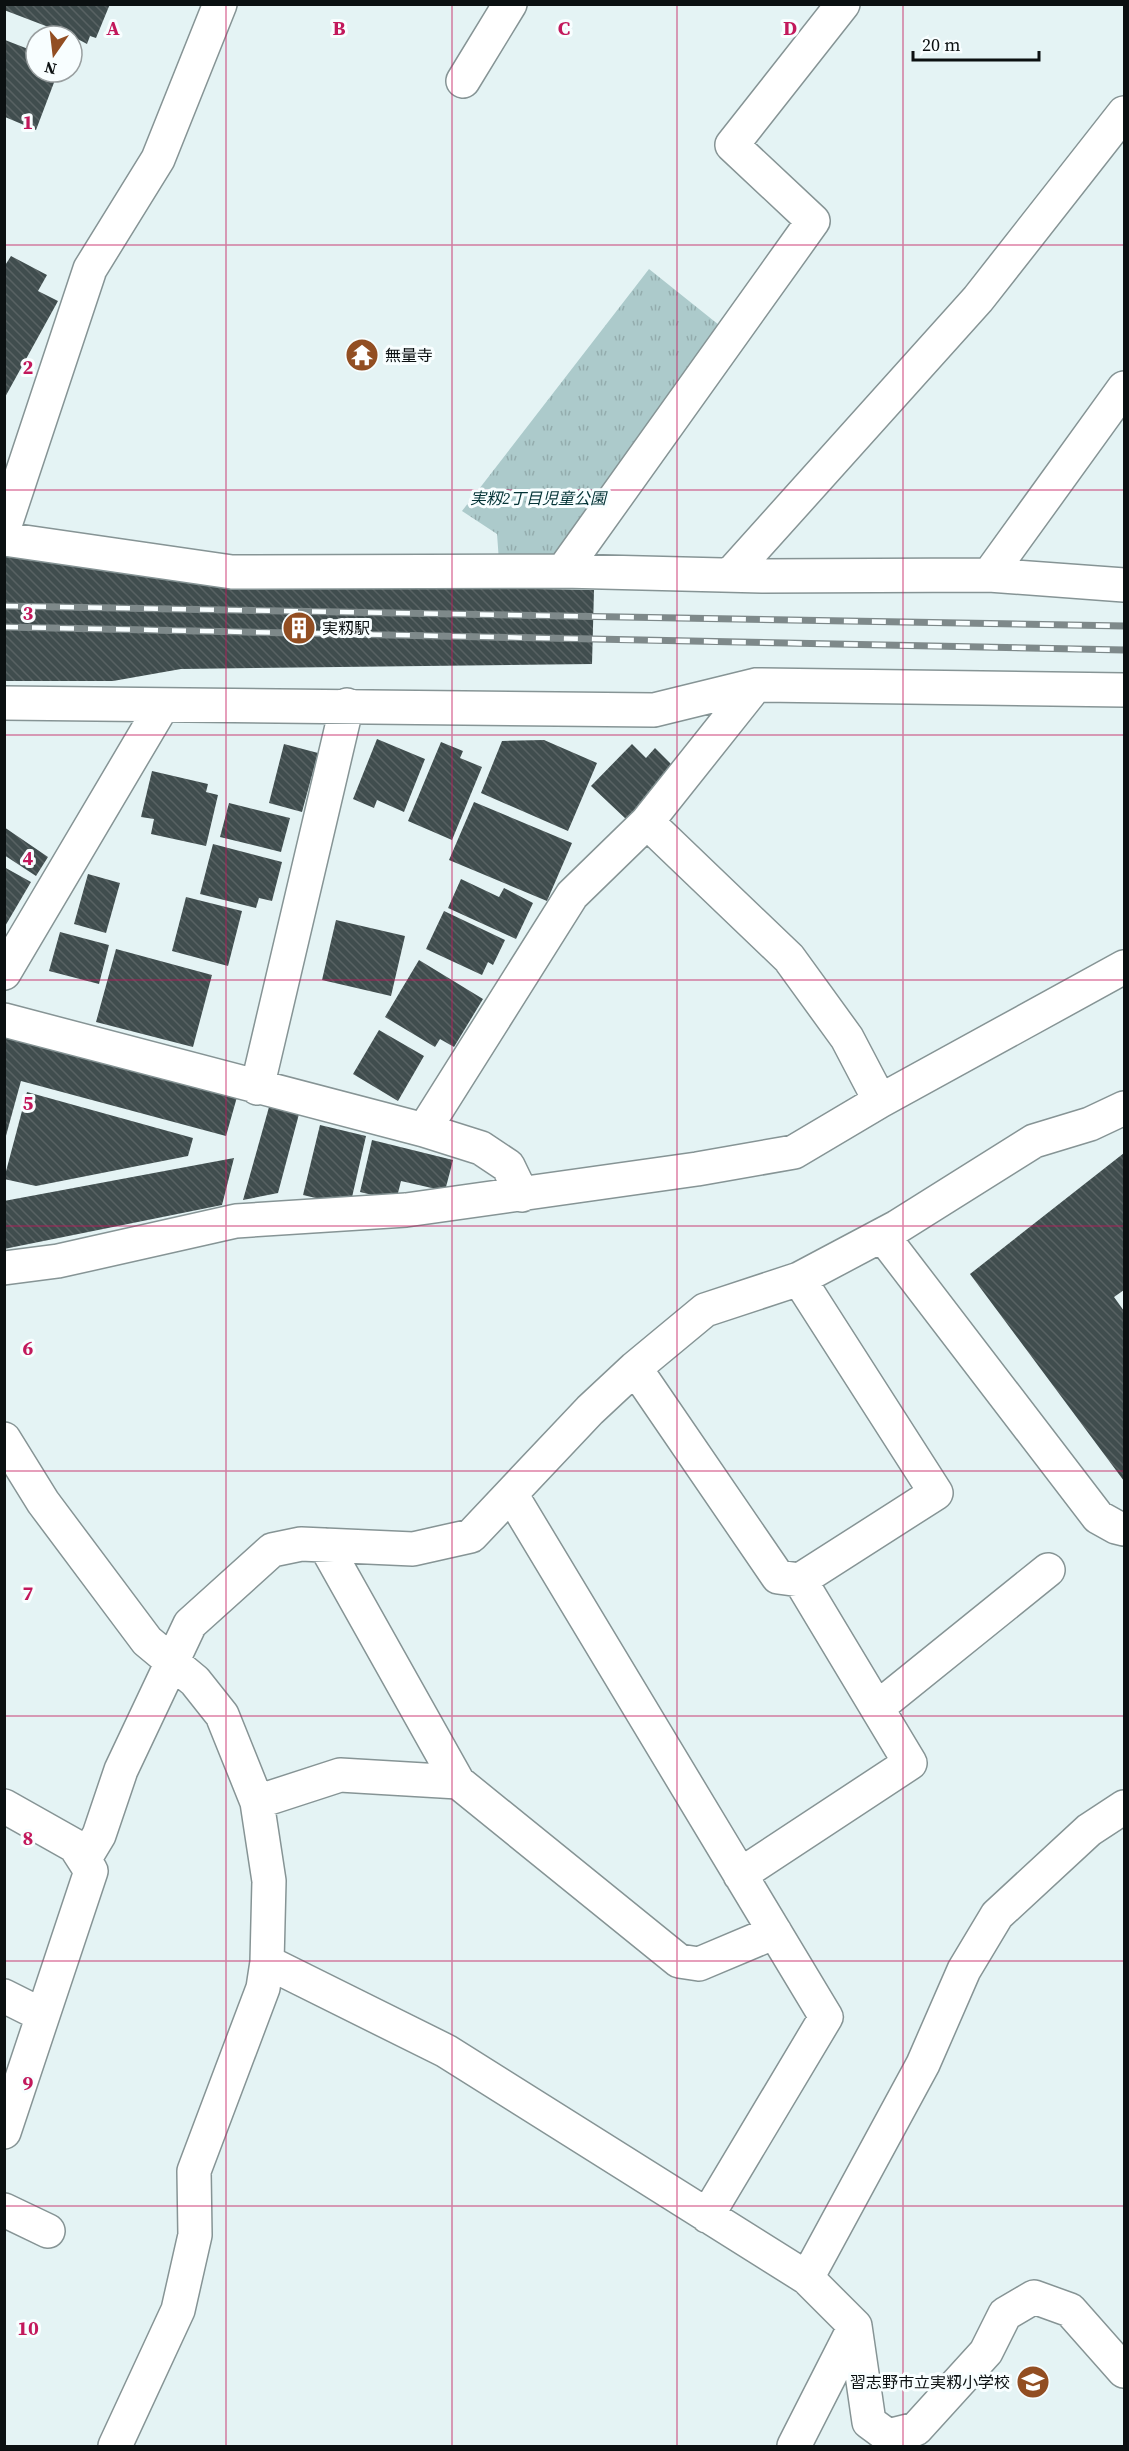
<svg xmlns="http://www.w3.org/2000/svg" width="1129" height="2451" font-family="'Source Serif 4','Noto Sans JP',serif">
  <style>
    .grass { fill: url(#grass-tufts) }
    .building { fill: url(#building-back-hatch) }
    .lines { fill: none; stroke-linecap: round; stroke-linejoin: round }
    .minor-casing { stroke: #869495; stroke-width: 36 }
    .minor { stroke: #fff; stroke-width: 33 }
    .rail-casing { stroke: #7e898a; stroke-width: 7 }
    .rail { stroke: #f8feff; stroke-width: 4.5; stroke-dasharray: 14; stroke-linecap: butt }
    .grid { fill: none; stroke: #c2185b; stroke-width: 1.5; stroke-opacity: 0.55 }
    .labels { text-anchor: middle; stroke-width: 6; stroke-linejoin: round; paint-order: stroke }
    .poi-label { font-size: 16px; fill: #0b1011; stroke: #f8feff; text-anchor: start }
    .park-label { font-size: 16px; font-style: italic; fill: #033336; stroke: #f8feff }
    .grid-label { font-size: 20px; text-anchor: middle; font-weight: bold; fill: #c2185b; stroke: #f8feff; stroke-width: 6; stroke-linejoin: round; paint-order: stroke }
  </style>
  <defs>
    <pattern id="grass-tufts" width="24" height="20" patternUnits="userSpaceOnUse" patternTransform="scale(1.5)"><rect width="24" height="20" fill="#accacb"/><path d="M3 7l-1-3M5 7V3M7 7l1-3M15 17l-1-3M17 17v-4M19 17l1-3" fill="none" stroke="#93acad"/></pattern>
    <pattern id="building-back-hatch" width="6" height="6" patternUnits="userSpaceOnUse" patternTransform="scale(1.5)"><rect width="6" height="6" fill="#404d4e"/><path d="M-1 5l2 2M0 0l6 6M5-1l2 2" fill="none" stroke="#586263"/></pattern>
  </defs>
  <rect width="100%" height="100%" fill="#e4f3f4"/>
  <path class="grass" d="M649,269L724,329L556,561H499L497,534L462,511Z"/>
  <path class="building" d="M4,4H110L96,38L90,36L87,44L72,36L4,10Z
    M5,40L36,52V72H58L36,130L5,117Z
    M11,256L47,275L38,291L58,301L4,399V267Z
    M4,556L87,559L205,583L594,590L592,664L181,669L113,681H4Z
    M377,739L425,759L404,812L377,800L374,808L353,799Z
    M544,740L597,763L568,831L481,793L502,741Z
    M441,742L463,751L460,758L482,767L452,840L408,821Z
    M284,744L318,753L302,812L269,803Z
    M632,744L646,758L655,748L676,769L627,820L591,786Z
    M152,771L208,784L206,792L218,795L206,846L151,834L154,819L141,817Z
    M474,802L572,843L547,901L449,860Z
    M229,803L290,818L281,852L220,837Z
    M4,827L48,857L36,876L4,855Z
    M213,844L282,862L272,901L259,898L256,908L200,894Z
    M4,867L31,882L4,928Z
    M88,874L120,883L106,933L74,924Z
    M461,879L499,897L504,888L533,903L516,939L448,908Z
    M186,897L242,911L228,966L172,951Z
    M444,911L505,940L493,965L488,962L482,975L426,949Z
    M336,920L405,936L391,996L322,980Z
    M60,932L109,945L99,984L49,971Z
    M116,949L212,975L193,1047L96,1022Z
    M419,960L483,999L454,1047L440,1039L435,1047L385,1017Z
    M379,1030L424,1056L398,1101L353,1074Z
    M4,1036L237,1097L226,1136L21,1081L4,1143Z
    M27,1092L193,1138L188,1156L36,1186L4,1179Z
    M269,1107L299,1114L278,1193L243,1200Z
    M320,1125L366,1136L350,1206L303,1195Z
    M372,1140L453,1160L445,1191L401,1181L397,1197L386,1194L385,1198L360,1192Z
    M1124,1153V1290L1114,1297L1124,1311V1481L970,1274Z
    M234,1158L222,1205L4,1249V1201Z"/>
  <g class="lines">
    <defs>
      <path id="minor" d="M463,81L510,4
        M4,528L90,269L158,159L220,4
        M4,539L232,572L563,571L762,576L989,575L1124,585
        M563,571L813,221L732,145L843,4
        M730,575L978,299L1124,113
        M989,575L1124,388
        M4,703L654,710L756,685L1124,690
        M647,822L789,958L847,1038L880,1101
        M4,973L162,706
        M4,1020L424,1130L481,1148L508,1166L522,1195
        M257,1088L347,705
        M424,1130L572,895L647,822L756,685
        M882,1235L1098,1517L1116,1527L1124,1529
        M4,1268L58,1261L236,1221L406,1210L697,1169L794,1152L880,1101L1124,967
        M635,1368L778,1577L800,1580L936,1493L799,1279
        M4,1439L43,1502L147,1641L195,1681L222,1715L257,1802L269,1881L267,1962L446,2051L807,2278L855,2326L869,2422L888,2436L916,2429L986,2352L1005,2314L1034,2297L1070,2310L1124,2371
        M511,1494L826,2017L707,2216
        M325,1545L458,1782
        M877,1708L1048,1570
        M257,1802L340,1775L458,1782L679,1961L699,1964L775,1932
        M4,1806L75,1846L91,1871L4,2132
        M84,1860L99,1835L121,1770L190,1624L272,1550L301,1544L413,1549L471,1536L590,1410L635,1368L705,1310L799,1279L897,1227L1034,1141L1090,1124L1124,1108
        M740,1875L910,1763L800,1580
        M4,1996L42,2015
        M4,2210L48,2231
        M807,2278L923,2064L964,1970L997,1915L1089,1830L1124,1807
        M115,2446L178,2310L195,2235L194,2171L263,1988L267,1962
        M794,2446L855,2326"/>
    </defs>
    <use href="#minor" class="minor-casing"/>
    <use href="#minor" class="minor"/>
    <defs>
      <path id="rail" d="M4,606L1124,626
        M4,627L1124,650"/>
    </defs>
    <use href="#rail" class="rail-casing"/>
    <use href="#rail" class="rail"/>
  </g>
  <path class="grid" d="M226,4V2446M452,4V2446M677,4V2446M903,4V2446M4,245H1124M4,490H1124M4,735H1124M4,980H1124M4,1226H1124M4,1471H1124M4,1716H1124M4,1961H1124M4,2206H1124"/>
  <defs>
    <symbol id="temple-disc" viewBox="-11 -11 22 22"><circle r="9.5" fill="#924e22" stroke="#f8feff"/><path d="M0-6L5-2H3V0L6.5 2.5H4V6H1.5V3h-3V6H-4V2.5H-6.5L-3 0V-2H-5Z" fill="#fff"/></symbol>
    <symbol id="building-disc" viewBox="-11 -11 22 22"><circle r="9.5" fill="#924e22" stroke="#f8feff"/><path d="M-4-6H4V6H1V3H-1V6H-4ZM-2.5-4.3h1.7v1.8h-1.7ZM.8-4.3h1.7v1.8H.8ZM-2.5-1h1.7V.8h-1.7ZM.8-1h1.7V.8H.8Z" fill="#fff"/></symbol>
    <symbol id="school-disc" viewBox="-11 -11 22 22"><circle r="9.5" fill="#924e22" stroke="#f8feff"/><path d="M0-5L7-2L0 1L-7-2ZM-4 1L0 2.5L4 1V4Q0 6-4 4Z" fill="#fff"/></symbol>
  </defs>
  <g fill-rule="evenodd">
    <use href="#temple-disc" x="343" y="336" width="38" height="38"/>
    <use href="#building-disc" x="280" y="609" width="38" height="38"/>
    <use href="#school-disc" x="1014" y="2363" width="38" height="38"/>
  </g>
  <g class="labels">
    <g class="poi-label">
      <text x="385" y="361">無量寺</text>
      <text x="322" y="634">実籾駅</text>
      <text x="1010" y="2388" text-anchor="end">習志野市立実籾小学校</text>
    </g>
    <g class="park-label">
      <text x="538" y="504">実籾2丁目児童公園</text>
    </g>
  </g>
  <g class="grid-label">
    <text x="113" y="35">A</text>
    <text x="339" y="35">B</text>
    <text x="564" y="35">C</text>
    <text x="790" y="35">D</text>
    <text x="28" y="129">1</text>
    <text x="28" y="374">2</text>
    <text x="28" y="620">3</text>
    <text x="28" y="865">4</text>
    <text x="28" y="1110">5</text>
    <text x="28" y="1355">6</text>
    <text x="28" y="1600">7</text>
    <text x="28" y="1845">8</text>
    <text x="28" y="2090">9</text>
    <text x="28" y="2335">10</text>
  </g>
  <rect width="1129" height="2451" fill="none" stroke="#0b1011" stroke-width="12"/>
  <g transform="translate(54 54) rotate(194)"><circle r="28" fill="#f8feff" stroke="#999fa0" stroke-width="1.5"/>
  <path d="M0-4.5L10 22L0 15L-10 22Z" fill="#924e22"/>
  <text y="-9" font-size="16" font-weight="bold" text-anchor="middle" fill="#0b1011">N</text>
  </g>
  <path d="M913 51v9h126v-9" fill="none" stroke="#0b1011" stroke-width="3"/>
  <text x="922" y="51" font-size="18" fill="#0b1011" stroke="#f8feff" stroke-width="4.5" paint-order="stroke">20 m</text>
</svg>
